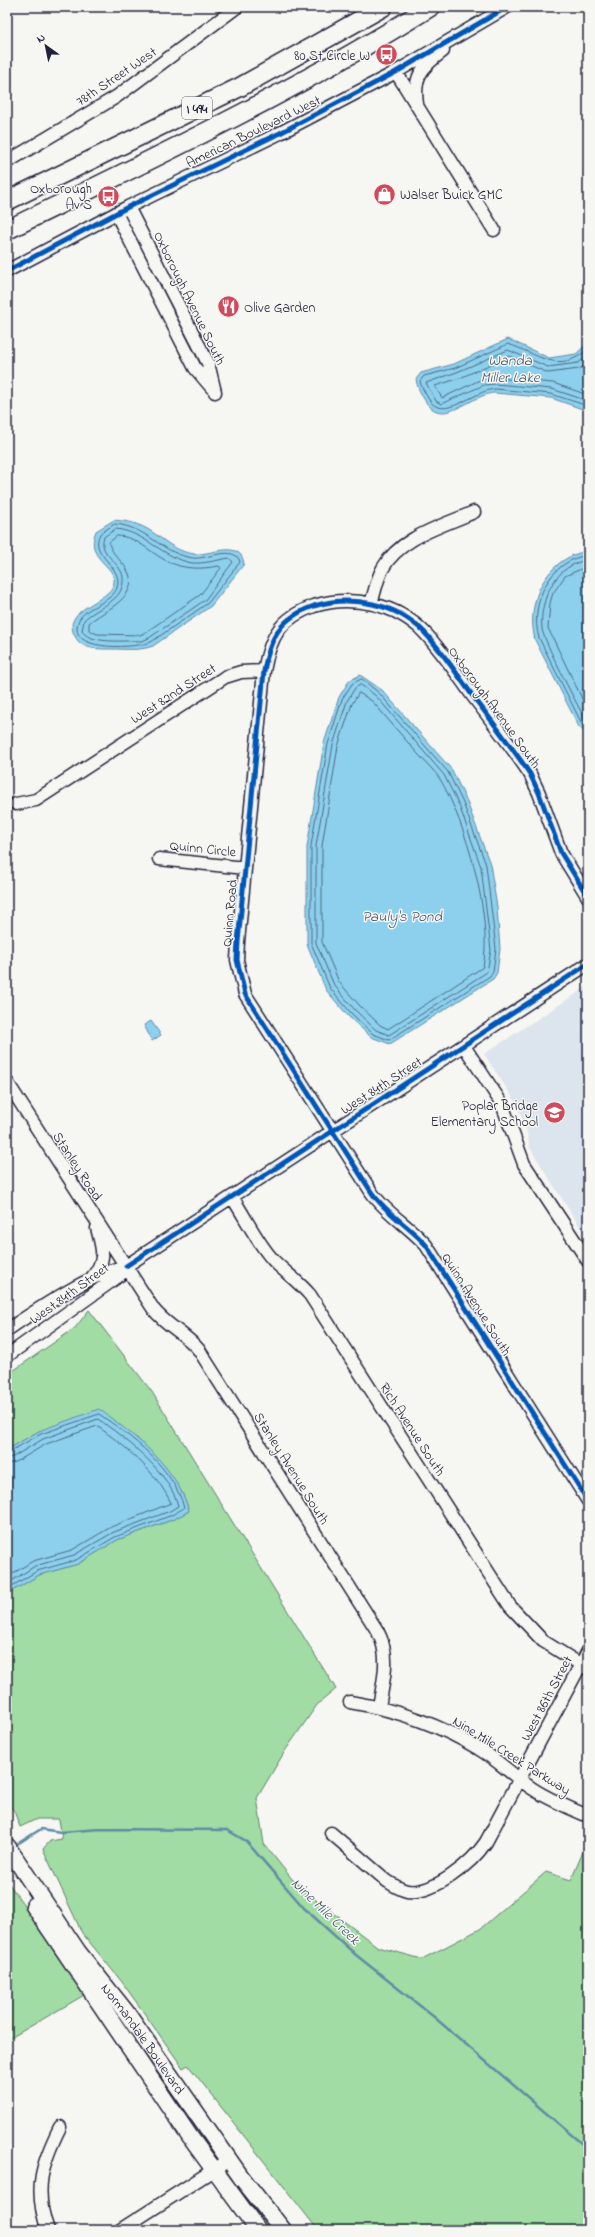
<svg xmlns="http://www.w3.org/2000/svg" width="595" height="2237" font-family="'Indie Flower',sans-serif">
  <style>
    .built { fill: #dce4ee }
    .green { fill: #a0dca3; stroke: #617f6f }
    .water { fill: #8cd0ed; stroke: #628aa6 }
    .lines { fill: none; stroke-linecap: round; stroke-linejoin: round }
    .shore { stroke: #4c6882; stroke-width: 1 }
    .stream { stroke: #628aa6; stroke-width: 2.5 }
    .minor-casing { stroke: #22223b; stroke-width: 15 }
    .major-casing { stroke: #22223b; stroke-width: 19 }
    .highway-casing { stroke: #22223b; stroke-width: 21 }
    .minor { stroke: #f6f6f2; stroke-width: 12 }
    .major { stroke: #f6f6f2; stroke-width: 16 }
    .highway { stroke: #f6f6f2; stroke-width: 18 }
    .cycleway-casing { stroke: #f6f6f2; stroke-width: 8 }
    .cycleway { stroke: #0057b8; stroke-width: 5 }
    .labels { text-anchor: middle; stroke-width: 3; stroke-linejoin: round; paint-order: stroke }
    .shield { fill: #f6f6f2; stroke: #626272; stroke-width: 1 }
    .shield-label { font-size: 13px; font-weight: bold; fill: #22223b }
    .poi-label { font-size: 14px; fill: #22223b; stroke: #f6f6f2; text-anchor: end }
    .street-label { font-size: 14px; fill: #22223b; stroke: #f6f6f2 }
    .water-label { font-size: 15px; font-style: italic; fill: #425670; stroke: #f6f6f2 }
  </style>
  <rect width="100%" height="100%" fill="#f6f6f2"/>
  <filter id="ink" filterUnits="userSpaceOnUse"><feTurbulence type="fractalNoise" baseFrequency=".025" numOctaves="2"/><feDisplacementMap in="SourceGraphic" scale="8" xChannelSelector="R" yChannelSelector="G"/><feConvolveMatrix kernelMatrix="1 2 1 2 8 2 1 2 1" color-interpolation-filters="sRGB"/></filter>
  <g filter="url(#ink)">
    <path class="built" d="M588,986V1240L530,1148L525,1124L515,1101L484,1054Z"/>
    <path class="green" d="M89,1310L152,1392L336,1689L317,1705L285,1751L257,1798L264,1844L292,1879L312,1897L378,1947L422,1959L480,1929L546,1872L571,1880L588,1840V2230H318L188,2065L183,2068L122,1982L82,1933L43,1849L50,1841L62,1839L59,1819H37L20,1827L14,1811L7,1802V1594L39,1575L78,1564L117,1540L174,1519L189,1511C180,1480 159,1460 137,1438L39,1431L7,1450V1375L75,1328Z
      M7,1881L86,1994L7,2040Z"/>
    <path class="water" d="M508,339L549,358L576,354L588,343V411L551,398L495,393C470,394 442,431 424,399C420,392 417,387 416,379L421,373L454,364Z
      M114,520C121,521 129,521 136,524C157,530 169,551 194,554C209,556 241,538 244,564L211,606L153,646C140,651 126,649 111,649C99,649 83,650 76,638C57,608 112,603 114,582C116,565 84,559 96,531Z
      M588,551V735L579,727L535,640C525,601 547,557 588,551Z
      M360,675L382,690L452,770L467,802L490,864L497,907L500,949L497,973L493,979L390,1044L371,1037L349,1017L326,990L307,944V847L324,743L339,697L349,681Z
      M151,1021L161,1035L152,1041L144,1025Z
      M99,1409C135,1436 176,1465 189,1511L174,1519L117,1540L78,1564L39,1575L7,1594V1450L39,1431Z"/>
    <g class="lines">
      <path class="shore" d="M588,349C559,376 537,353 508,344L455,368L424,376L420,381C421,387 425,392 428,398C442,424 474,390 495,389L551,394L588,406
        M588,356L578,363L548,367L508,350L457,372L426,383L436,401L441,404L484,385L495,384L552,389L588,401
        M588,364L579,369L548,373L509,356L460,378L435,386L442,398L482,379L495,378L553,383L588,395
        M115,524C148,527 162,554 193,558C206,560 235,544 240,562L208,603L151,642C137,648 74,652 77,627C79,604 118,605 118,582C118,563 89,554 100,534Z
        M116,529C145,532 163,558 192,563C204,564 217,560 229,558L233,562L205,600L149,638L142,641C126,640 91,645 82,631L84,620C98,606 125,602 123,577C121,562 97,554 104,537Z
        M117,536C137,536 150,553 167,561C184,570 201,569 219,566L221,568L200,595L146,632L140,635L97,634L89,630V623C104,610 144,596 126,568C120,559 111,553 109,543Z
        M588,555C550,560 529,603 539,638L582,724L588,730
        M588,560C556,564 539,599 542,629C543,639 581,714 588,723
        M588,566L565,576L553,593L550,603L548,628L588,711
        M362,679L379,693L448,772L463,803L486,865L496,949L493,971L490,976L389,1040L373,1034L352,1014L330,988L311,943V846L328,744L342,699L352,684Z
        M361,685L376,696L444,775L459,805L481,867L491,950L487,972L389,1035L376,1030L355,1010L334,985L316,943V846L333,745L347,701L355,688Z
        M359,693L372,701C387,718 402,736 418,754C425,762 434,770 440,779C466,823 493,917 483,967L388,1029L380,1025L360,1006L339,982L322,942V846L338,746L352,704Z
        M7,1453L41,1434L99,1414C131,1436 174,1468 184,1508L172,1515L115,1537L76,1560L37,1571L7,1589
        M7,1458L13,1457L43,1439L98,1419C125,1438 170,1472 178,1506L170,1511L114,1532L74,1555L35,1566L7,1584
        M7,1464L16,1462L46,1444L97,1426C125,1446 156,1471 171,1503L111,1527L72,1550L33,1561L7,1577"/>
      <path class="stream" d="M14,1846L41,1829L61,1832L100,1829L227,1830L246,1841L304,1908L356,1955L434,2017L588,2149"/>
      <defs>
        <path id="minor" d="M396,72L494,230
          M417,104C413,76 422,67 443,51
          M7,162L116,97L237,7
          M128,207L208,363L215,392
          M116,213L195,368L212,388
          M7,271L128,207L280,133L396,72L507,7
          M371,603C375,592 377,578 383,568C400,537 443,526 474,512
          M16,804L36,800L225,677L241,672L264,671
          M159,859L245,868
          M588,897L561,853L539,793L530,774C512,747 492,721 472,695C457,674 442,651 424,632C397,604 351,594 314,606C280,618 270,637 264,671L238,942L237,960L245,994L372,1193C387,1214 409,1226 426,1245L588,1501
          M464,1046L502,1104L524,1164L588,1261
          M7,1082L154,1310C167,1326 186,1334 199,1350L378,1632C391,1657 383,1681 379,1707
          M232,1197C246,1218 257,1243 274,1261C286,1273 299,1282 310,1295L510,1606L543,1641L588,1669
          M91,1279C107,1259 103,1251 97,1228
          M7,1330C38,1309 90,1274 126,1266L588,964
          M7,1356L120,1275L126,1266
          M350,1702C397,1710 439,1724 479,1749C498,1760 514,1777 533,1789C550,1800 569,1808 588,1816
          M331,1833L387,1881C393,1885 399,1889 407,1891C433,1895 472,1863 486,1842L588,1651
          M48,2230C33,2190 42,2163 60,2127
          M120,2230L229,2160"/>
        <g id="major">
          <path id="s1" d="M7,1846L78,1952L126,2012L241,2177L283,2230"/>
          <path d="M34,1906L190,2137L258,2230"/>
        </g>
        <path id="highway" d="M7,201L240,87L383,7
          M7,230C150,160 294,92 430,7"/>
      </defs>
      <use href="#minor" class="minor-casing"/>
      <use href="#major" class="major-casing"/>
      <use href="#highway" class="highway-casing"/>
      <use href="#minor" class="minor"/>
      <use href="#major" class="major"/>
      <use href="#highway" class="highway"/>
      <defs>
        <path id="cycleway" d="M7,271L128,207L280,133L396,72L507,7
          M588,897L561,853L539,793L530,774C512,747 492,721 472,695C457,674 442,651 424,632C397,604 351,594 314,606C280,618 270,637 264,671L238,942L237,960L245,994L372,1193C387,1214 409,1226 426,1245L588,1501
          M126,1266L588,964"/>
      </defs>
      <use href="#cycleway" class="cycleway-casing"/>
      <use href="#cycleway" class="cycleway"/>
    </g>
  </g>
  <defs>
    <symbol id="bus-disc" viewBox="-11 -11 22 22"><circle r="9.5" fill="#d1495b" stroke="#f6f6f2"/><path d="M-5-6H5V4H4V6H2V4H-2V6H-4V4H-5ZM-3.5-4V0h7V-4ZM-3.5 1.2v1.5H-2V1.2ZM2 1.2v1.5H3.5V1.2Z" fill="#fff"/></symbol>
    <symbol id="shop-disc" viewBox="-11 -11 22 22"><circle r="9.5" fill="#d1495b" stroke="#f6f6f2"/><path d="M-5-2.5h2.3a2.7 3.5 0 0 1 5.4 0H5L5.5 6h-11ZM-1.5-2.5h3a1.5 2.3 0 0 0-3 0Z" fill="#fff"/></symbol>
    <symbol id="restaurant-disc" viewBox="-11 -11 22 22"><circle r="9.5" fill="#d1495b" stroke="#f6f6f2"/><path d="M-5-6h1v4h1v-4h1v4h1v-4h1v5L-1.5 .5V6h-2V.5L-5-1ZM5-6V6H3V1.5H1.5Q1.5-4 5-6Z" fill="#fff"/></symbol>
    <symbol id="school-disc" viewBox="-11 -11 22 22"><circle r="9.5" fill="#d1495b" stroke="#f6f6f2"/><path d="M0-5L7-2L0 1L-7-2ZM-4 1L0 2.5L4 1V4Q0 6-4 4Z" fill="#fff"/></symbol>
  </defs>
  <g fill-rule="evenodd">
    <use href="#bus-disc" x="374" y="42" width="25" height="25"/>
    <use href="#shop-disc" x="372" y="182" width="25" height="25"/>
    <use href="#bus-disc" x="96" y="184" width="25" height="25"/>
    <use href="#restaurant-disc" x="216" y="294" width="25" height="25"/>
    <use href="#school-disc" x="542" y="1100" width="25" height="25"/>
  </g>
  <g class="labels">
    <rect class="shield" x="182" y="97" width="30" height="22" rx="3"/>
    <g class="shield-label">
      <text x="197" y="113">I 494</text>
    </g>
    <g class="poi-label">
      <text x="370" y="60">80 St Circle W</text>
      <text x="92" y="193">Oxborough<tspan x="92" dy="16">Av S</tspan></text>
      <text x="400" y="199" text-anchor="start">Walser Buick GMC</text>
      <text x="244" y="312" text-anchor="start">Olive Garden</text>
      <text x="538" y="1110">Poplar Bridge<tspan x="538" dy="16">Elementary School</tspan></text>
    </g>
    <g class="street-label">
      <text transform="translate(116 76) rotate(-34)" y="5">78th Street West</text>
      <text transform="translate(253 131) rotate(-26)" y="5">American Boulevard West</text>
      <text transform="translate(190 298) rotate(64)" y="5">Oxborough Avenue South</text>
      <text transform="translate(173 693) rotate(-33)" y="5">West 82nd Street</text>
      <text transform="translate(495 707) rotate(54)" y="5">Oxborough Avenue South</text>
      <text transform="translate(203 848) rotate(6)" y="5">Quinn Circle</text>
      <text transform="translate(229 913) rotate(-85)" y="5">Quinn Road</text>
      <text transform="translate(381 1085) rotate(-33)" y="5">West 84th Street</text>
      <text transform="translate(78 1166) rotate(57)" y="5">Stanley Road</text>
      <text transform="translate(69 1293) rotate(-36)" y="5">West 84th Street</text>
      <text transform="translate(477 1304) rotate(58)" y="5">Quinn Avenue South</text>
      <text transform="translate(413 1429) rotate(57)" y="5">Rich Avenue South</text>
      <text transform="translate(292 1468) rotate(58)" y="5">Stanley Avenue South</text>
      <text transform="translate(546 1698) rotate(-62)" y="5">West 86th Street</text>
      <text transform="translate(512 1755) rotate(32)" y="5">Nine Mile Creek Parkway</text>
      <text dy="5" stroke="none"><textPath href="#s1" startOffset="236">Normandale Boulevard</textPath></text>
    </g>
    <g class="water-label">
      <text x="510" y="365">Wanda<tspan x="510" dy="17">Miller Lake</tspan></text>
      <text x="402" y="921">Pauly's Pond</text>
      <text transform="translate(326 1911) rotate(44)" y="5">Nine Mile Creek</text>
    </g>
  </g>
  <rect width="595" height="2237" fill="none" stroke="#f6f6f2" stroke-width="24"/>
  <rect x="12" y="12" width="571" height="2213" fill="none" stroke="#22223b" stroke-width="1.5" filter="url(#ink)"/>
  <g transform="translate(46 46) rotate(327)" stroke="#f6f6f2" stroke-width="3" paint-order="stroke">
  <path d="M0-3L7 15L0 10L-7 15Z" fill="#22223b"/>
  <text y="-6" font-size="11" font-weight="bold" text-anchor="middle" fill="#22223b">N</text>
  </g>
</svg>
